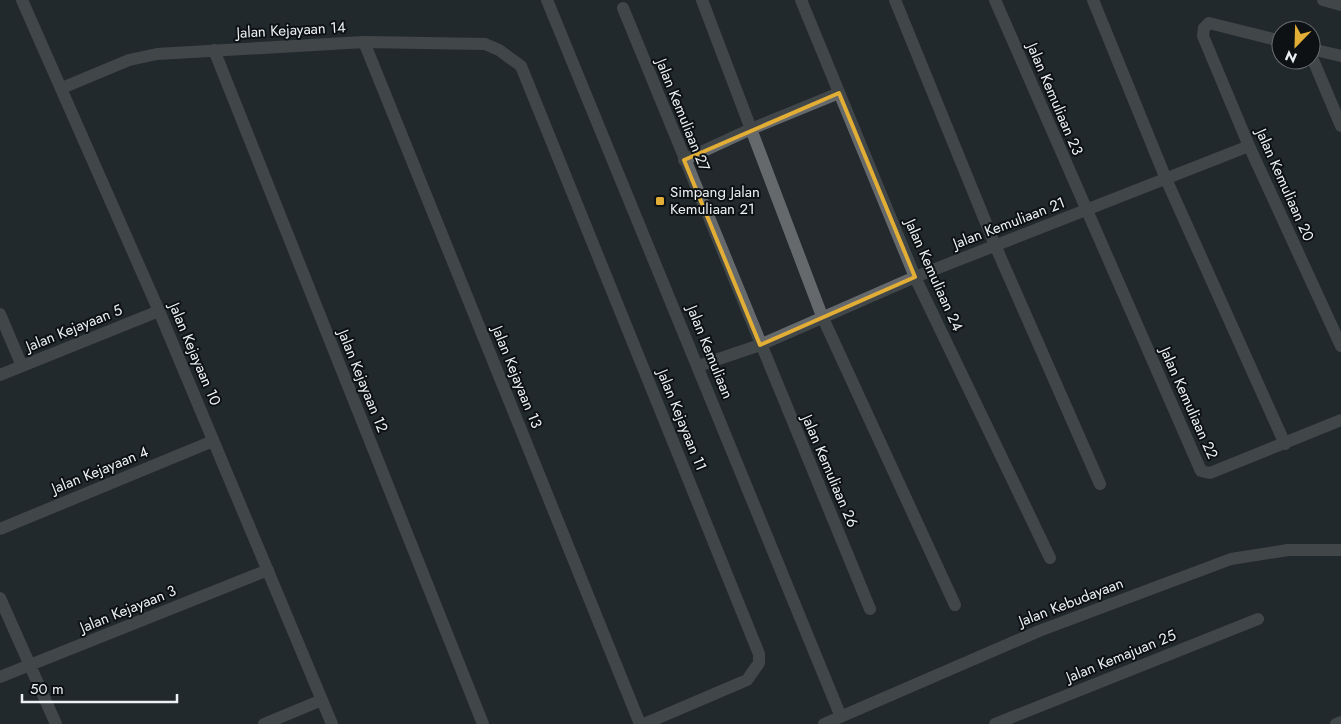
<svg xmlns="http://www.w3.org/2000/svg" width="1341" height="724" font-family="Jost,sans-serif">
  <style>
    .lines { fill: none; stroke-linecap: round; stroke-linejoin: round }
    .minor { stroke: #66696b; stroke-width: 12 }
    .marked { fill: none; stroke: #e3ae35; stroke-width: 4; stroke-linejoin: round }
    .poi-dot { fill: #e3ae35; stroke: #0e1113; stroke-width: 2 }
    .labels { text-anchor: middle; stroke-width: 4; stroke-linejoin: round; paint-order: stroke }
    .street-label { font-size: 15px; fill: #ecf1f4; stroke: #0e1113 }
    .poi-label { font-size: 15px; fill: #ecf1f4; stroke: #0e1113; text-anchor: start }
  </style>
  <rect width="100%" height="100%" fill="#23292d"/>
  <g class="lines">
    <path class="minor" d="M22,0L159,311L332,724
      M547,0L841,717
      M702,0L822,316L955,605
      M801,0L915,277L1050,558
      M895,0L995,245L1100,484
      M995,0L1201,471L1210,473L1341,420
      M1093,0L1166,179L1285,444
      M1323,0L1341,5
      M623,8L870,609
      M1281,41L1209,23L1204,28L1203,36L1249,146L1341,346
      M364,42L640,724
      M1311,49L1341,56
      M214,50L483,724
      M1311,55L1341,126
      M62,88L129,60L157,54L364,42L485,44L499,50L521,66L759,654V663L747,680L644,724
      M684,160L751,129L839,93
      M0,314L22,366
      M698,366L760,345L915,277L1249,146
      M0,375L159,311
      M0,529L213,441
      M0,598L56,724
      M0,677L268,570
      M264,724L322,700
      M824,724L1039,631L1231,559L1288,550H1341
      M995,724L1258,619
      M1336,724L1341,722"/>
  </g>
  <path d="M0 0H1341V724H0ZM839,93L915,277L760,345L684,160Z" fill="#23292d" fill-opacity=".55" fill-rule="evenodd"/>
  <path class="marked" d="M839,93L915,277L760,345L684,160Z"/>
  <rect class="poi-dot" x="655" y="196" width="10" height="10" rx="2.5"/>
  <g class="labels">
    <g class="street-label">
      <text transform="translate(291 30) rotate(-3)" y="5">Jalan Kejayaan 14</text>
      <text transform="translate(1055 99) rotate(67)" y="5">Jalan Kemuliaan 23</text>
      <text transform="translate(683 115) rotate(68)" y="5">Jalan Kemuliaan 27</text>
      <text transform="translate(1285 185) rotate(66)" y="5">Jalan Kemuliaan 20</text>
      <text transform="translate(1009 223) rotate(-21)" y="5">Jalan Kemuliaan 21</text>
      <text transform="translate(934 275) rotate(66)" y="5">Jalan Kemuliaan 24</text>
      <text transform="translate(74 328) rotate(-22)" y="5">Jalan Kejayaan 5</text>
      <text transform="translate(710 352) rotate(68)" y="5">Jalan Kemuliaan</text>
      <text transform="translate(195 354) rotate(67)" y="5">Jalan Kejayaan 10</text>
      <text transform="translate(517 377) rotate(68)" y="5">Jalan Kejayaan 13</text>
      <text transform="translate(363 381) rotate(68)" y="5">Jalan Kejayaan 12</text>
      <text transform="translate(1189 403) rotate(66)" y="5">Jalan Kemuliaan 22</text>
      <text transform="translate(682 420) rotate(68)" y="5">Jalan Kejayaan 11</text>
      <text transform="translate(100 470) rotate(-22)" y="5">Jalan Kejayaan 4</text>
      <text transform="translate(830 471) rotate(67)" y="5">Jalan Kemuliaan 26</text>
      <text transform="translate(1071 602) rotate(-21)" y="5">Jalan Kebudayaan</text>
      <text transform="translate(128 609) rotate(-22)" y="5">Jalan Kejayaan 3</text>
      <text transform="translate(1121 656) rotate(-22)" y="5">Jalan Kemajuan 25</text>
    </g>
    <g class="poi-label">
      <text x="670" y="197">Simpang Jalan<tspan x="670" dy="17">Kemuliaan 21</tspan></text>
    </g>
  </g>
  <g transform="translate(1296 45) rotate(203)"><circle r="24" fill="#0e1113" stroke="#676b6d"/>
  <path d="M0-4L9 19L0 12L-9 19Z" fill="#e3ae35"/>
  <text y="-8" font-size="14" font-weight="bold" text-anchor="middle" fill="#ecf1f4">N</text>
  </g>
  <path d="M22 694v8h155v-8" fill="none" stroke="#ecf1f4" stroke-width="2.5"/>
  <text x="30" y="694" font-size="15" fill="#ecf1f4" stroke="#0e1113" stroke-width="4" paint-order="stroke">50 m</text>
</svg>
